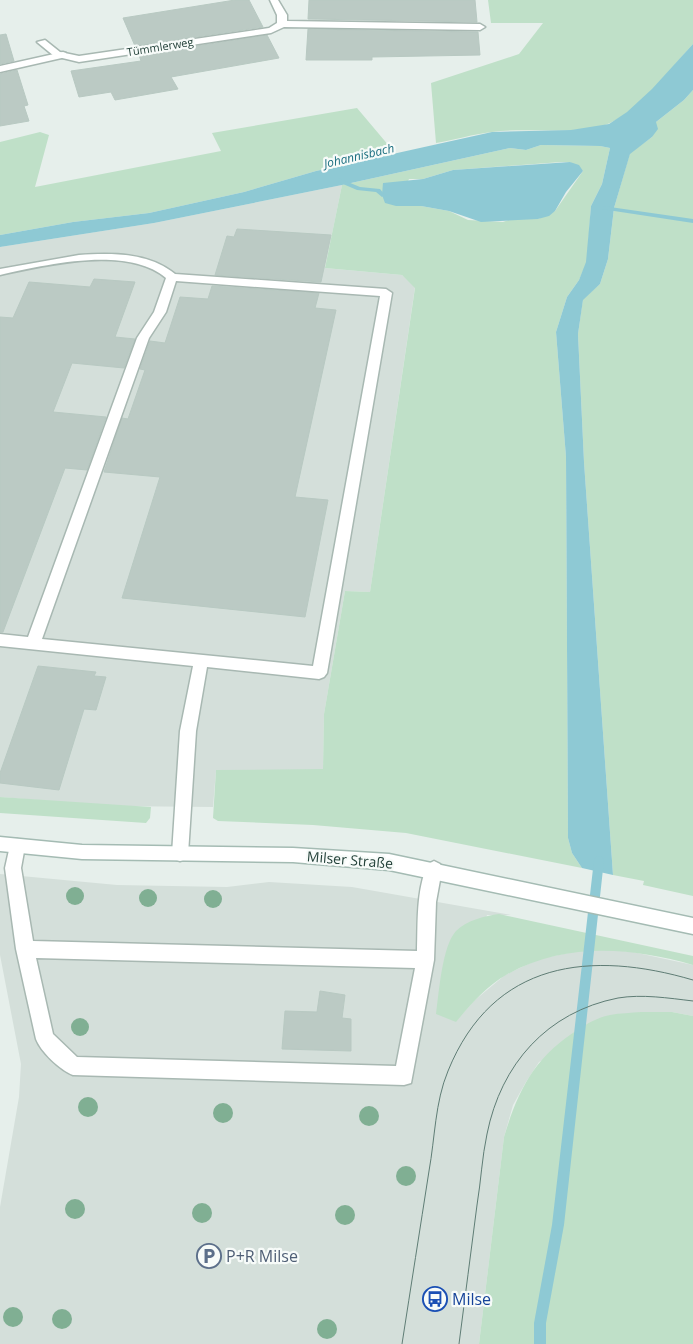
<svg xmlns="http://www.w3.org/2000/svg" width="693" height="1344" font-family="'Open Sans',sans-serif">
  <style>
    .built { fill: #d4dfda }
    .green { fill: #bfe0c8; fill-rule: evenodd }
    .water { fill: #8ec9d4 }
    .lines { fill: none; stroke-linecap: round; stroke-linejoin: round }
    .stream { fill: #8ec9d4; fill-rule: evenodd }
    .building { fill: #bbcac4; stroke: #b8c9c2 }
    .service-casing { stroke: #a8b8b2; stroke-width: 3 }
    .minor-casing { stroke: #a8b8b2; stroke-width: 3 }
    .secondary-casing { stroke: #a4bbb3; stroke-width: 3 }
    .service { fill: #fff; fill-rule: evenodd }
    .minor { fill: #fff; fill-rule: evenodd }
    .secondary { fill: #fff; fill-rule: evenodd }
    .tram { stroke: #5f7d75; stroke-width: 1 }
    .tree { fill: #80af93 }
    .labels { text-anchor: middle; stroke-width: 4.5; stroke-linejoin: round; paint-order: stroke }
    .far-street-label { font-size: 11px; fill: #24423a; stroke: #f7fbf9 }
    .far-water-label { font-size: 12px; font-style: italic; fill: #1c6f80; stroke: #f7fbf9 }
    .street-label { font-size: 14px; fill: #24423a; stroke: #f7fbf9 }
    .near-service-label { font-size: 16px; fill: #4e5e75; stroke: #f7fbf9; text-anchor: start }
    .near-transit-label { font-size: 16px; fill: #164399; stroke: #f7fbf9; text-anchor: start }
  </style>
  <rect width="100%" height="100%" fill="#e6efeb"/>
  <path class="built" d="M342,185L325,268L402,275L415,287L370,592L345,591L324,714L323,770H216L213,807L111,806L0,797V247L154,223Z
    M0,874L117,885L227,887L269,882L352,887L511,915H487L455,1022L475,1000L505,975L539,959L578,951L602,949L633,952L693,965V1016L672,1012H641L539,1062L526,1082L513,1105L504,1137L479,1344H0V1207L19,1097L21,1064L0,955Z"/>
  <path class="green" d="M488,0H693V44C671,68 641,109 610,123C582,136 525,127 492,132C473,134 455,140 436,143L431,83L519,54L543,23H491Z
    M693,90V896L643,885L644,881L613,875L584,462L578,334L583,299L600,284L608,259L614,208L630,153L652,137L656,122L684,100Z
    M357,108L395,153L316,171L244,192L149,213L73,222L0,235V142L40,132L49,135L35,187L221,151L212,133Z
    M541,145L600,146L610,148L602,184L591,206L587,262L579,280L567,297L556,332L566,457L568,838L572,853L582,868L406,833L313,825L218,821L213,818L216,770L323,769L324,714L345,591L370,592L415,288L402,275L325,268L342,185L510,148L526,150ZM561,162H570L583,171L555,211L538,219H511L503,222L468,220L449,211L421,206H396L409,179H423L453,170Z
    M0,797L151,807L150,818L146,823L0,813Z
    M499,914L693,956V965C630,947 565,942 506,975C487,986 470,1005 456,1022L436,1014C439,993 442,946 456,931C467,920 485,916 499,914Z
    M641,1012H672L693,1016V1344H479L504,1137C518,1090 535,1056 579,1029C588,1023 599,1017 610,1015C620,1013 631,1013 641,1012Z"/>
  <path class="water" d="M693,44V90L684,100L656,122L658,129L652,137L630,154L614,208L608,259L600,284L583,300L578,334L584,462L613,875L582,868L572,853L568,838L566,457L556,332L567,297L579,280L586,262L591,206L602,184L610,148L600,146L541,145L526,150L510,148L342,185L154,223L0,247V235L73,222L149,213L244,192L316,171L492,132L571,130L609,124L627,112L652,89Z
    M570,162L579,165L583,171L566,192L555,211L549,216L538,219L481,222L449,211L421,206H396L385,203L382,195L383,183L423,179L453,170Z"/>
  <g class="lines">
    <path class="stream" d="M338,178L360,187L380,189L385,195L382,197L376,192L357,190L336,181L335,180Z
      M603,206L693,219V223L601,209V207Z
      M599,856L602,857L604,860L564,1225L546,1323V1344H534V1323L552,1225L594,860L596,857Z"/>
  </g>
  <path class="building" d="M235,0H249L263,27L135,46L123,18Z
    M309,0H475L477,22L308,19Z
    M308,29L478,32L480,55L372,57V60H306Z
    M6,34L14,61L0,64V35Z
    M267,35L279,58L171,77L178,89L115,100L111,92L79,97L71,71L141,61L139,55Z
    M17,70L28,105L24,106L29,121L0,126V74Z
    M237,229L331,235L321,282L215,275L227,236L234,237Z
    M94,279L135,282L115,337L135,339L124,368L72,363L53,412L106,417L87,470L65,468L3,632H0V317L13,318L29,282L90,287Z
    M212,286L319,293L315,308L336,310L295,497L328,500L305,617L122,598L160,477L104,472L122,418L128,419L145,370L140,369L150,341L165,343L180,297L208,299Z
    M38,666L96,672L94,676L106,677L96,710L84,709L59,790L0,783V773Z
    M320,991L345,995L342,1018L351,1019V1051L282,1049L285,1011L317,1012Z"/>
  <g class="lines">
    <defs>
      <path id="service" d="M63,52L66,53V57L0,72V66Z
        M79,255C111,253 148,252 175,274L386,289L392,293L327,673L324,677L319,679L207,667L196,731L188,854L186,859L180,861L174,859L172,854L180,731L193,666L0,646V634L28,637L137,338L154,312L166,278C127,245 45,265 0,275V269ZM176,281L380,296L313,666L42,639L149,338L166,312Z
        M17,839L23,841L25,846L21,868L33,941L417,951C418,923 416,890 428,864L434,861L440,864L442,869L436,902L434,960L411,1083L404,1085L73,1075C60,1070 41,1052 36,1039L16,949L5,868L11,841ZM36,958L415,968L396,1066L77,1057L53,1034Z"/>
      <path id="minor" d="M270,0H278L287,15V21L480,24L485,27L480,30L284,27L271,33L79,62L54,56L37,42L45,40L60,52L79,56L269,28L277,23V15Z"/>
      <path id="secondary" d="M0,837L82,845L293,848L389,854L693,918V934L389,870L293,862L82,859L0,851Z"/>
    </defs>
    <use href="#service" class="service-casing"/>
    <use href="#minor" class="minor-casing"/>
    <use href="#secondary" class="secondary-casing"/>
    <use href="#service" class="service"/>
    <use href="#minor" class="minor"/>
    <use href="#secondary" class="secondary"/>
    <path class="tram" d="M402,1344C411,1286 420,1229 429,1171C435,1138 435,1102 448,1071C493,960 591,950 693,980
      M459,1344C465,1298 471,1251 477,1205C481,1181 482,1157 487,1134C501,1064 547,1012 618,998C642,994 668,998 693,1001"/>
  </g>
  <g class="tree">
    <circle cx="75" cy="896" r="9"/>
    <circle cx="148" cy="898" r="9"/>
    <circle cx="213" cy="899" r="9"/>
    <circle cx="80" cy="1027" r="9"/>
    <circle cx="88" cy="1107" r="10"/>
    <circle cx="223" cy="1113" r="10"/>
    <circle cx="369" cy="1116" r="10"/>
    <circle cx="406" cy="1176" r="10"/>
    <circle cx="75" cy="1209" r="10"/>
    <circle cx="202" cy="1213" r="10"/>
    <circle cx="345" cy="1215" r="10"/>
    <circle cx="13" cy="1317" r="10"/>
    <circle cx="62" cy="1319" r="10"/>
    <circle cx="327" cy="1329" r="10"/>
  </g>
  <defs>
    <symbol id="parking-ring" viewBox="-11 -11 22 22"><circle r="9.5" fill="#f7fbf9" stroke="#5c6f8a" stroke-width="1.5"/><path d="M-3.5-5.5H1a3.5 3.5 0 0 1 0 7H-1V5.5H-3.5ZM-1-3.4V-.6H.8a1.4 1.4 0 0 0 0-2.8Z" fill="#5c6f8a"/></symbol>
    <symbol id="bus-ring" viewBox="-11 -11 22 22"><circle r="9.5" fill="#f7fbf9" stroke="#1a4fb4" stroke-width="1.5"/><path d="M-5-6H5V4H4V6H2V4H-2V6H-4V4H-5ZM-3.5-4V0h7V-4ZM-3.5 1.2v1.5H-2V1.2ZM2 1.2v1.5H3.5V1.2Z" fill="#1a4fb4"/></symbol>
  </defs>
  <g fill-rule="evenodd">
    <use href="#parking-ring" x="195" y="1242" width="28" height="28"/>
    <use href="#bus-ring" x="421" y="1285" width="28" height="28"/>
  </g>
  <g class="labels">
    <g class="far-street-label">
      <text transform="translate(160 47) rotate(-9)" y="4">Tümmlerweg</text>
    </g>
    <g class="far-water-label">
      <text transform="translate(359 156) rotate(-13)" y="4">Johannisbach</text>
    </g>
    <g class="street-label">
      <text transform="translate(350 860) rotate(5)" y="5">Milser Straße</text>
    </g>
    <g class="near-service-label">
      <text x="226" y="1262">P+R Milse</text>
    </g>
    <g class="near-transit-label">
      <text x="452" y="1305">Milse</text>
    </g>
  </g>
</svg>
